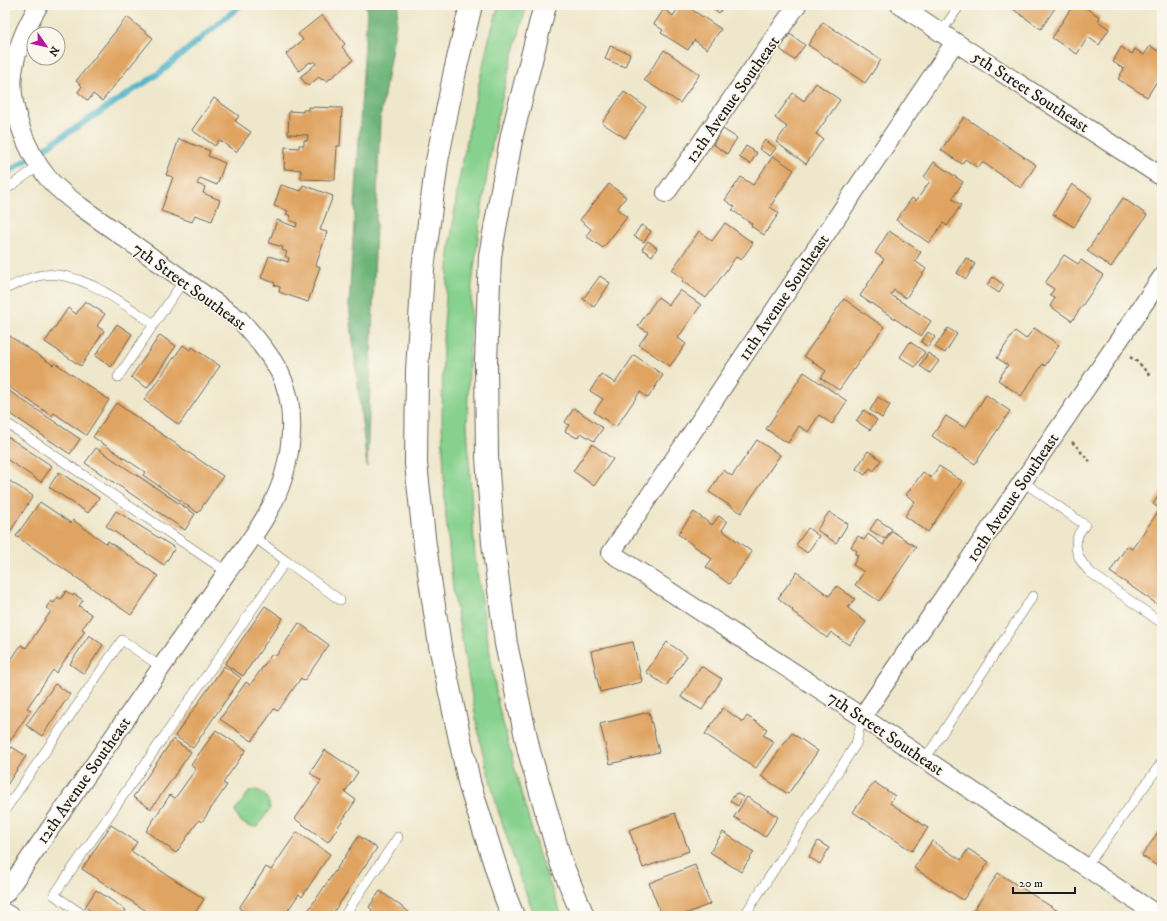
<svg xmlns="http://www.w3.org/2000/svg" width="1167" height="921" font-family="'IM FELL DW Pica',serif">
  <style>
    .green { fill: #86d18d; stroke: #517654 }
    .forest { fill: #6cb378; stroke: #44684a }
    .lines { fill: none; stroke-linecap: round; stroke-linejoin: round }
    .stream { stroke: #48b1c7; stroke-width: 6 }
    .building { fill: #e0a462 }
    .service-casing { stroke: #666359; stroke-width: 10 }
    .minor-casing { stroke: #666359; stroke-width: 20 }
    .motorway-casing { stroke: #666359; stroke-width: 24 }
    .path { stroke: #666359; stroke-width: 2.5; stroke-dasharray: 3 3; stroke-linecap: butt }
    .service { stroke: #fff; stroke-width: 9 }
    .minor { stroke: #fff; stroke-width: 18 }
    .motorway { stroke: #fff; stroke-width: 22 }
    .labels { text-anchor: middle; stroke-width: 3.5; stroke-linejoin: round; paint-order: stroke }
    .street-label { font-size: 17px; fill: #1c1c1c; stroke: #fbf7ec }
  </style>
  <rect width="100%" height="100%" fill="#fbf7ec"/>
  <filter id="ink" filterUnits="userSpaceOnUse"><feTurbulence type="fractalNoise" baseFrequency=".025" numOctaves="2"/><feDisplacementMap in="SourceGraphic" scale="8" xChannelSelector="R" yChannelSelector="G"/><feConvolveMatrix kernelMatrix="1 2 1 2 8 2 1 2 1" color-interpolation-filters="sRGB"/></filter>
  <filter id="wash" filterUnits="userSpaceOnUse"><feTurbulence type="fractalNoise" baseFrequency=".012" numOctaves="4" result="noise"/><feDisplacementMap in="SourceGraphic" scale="16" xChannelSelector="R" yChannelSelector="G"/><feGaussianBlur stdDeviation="0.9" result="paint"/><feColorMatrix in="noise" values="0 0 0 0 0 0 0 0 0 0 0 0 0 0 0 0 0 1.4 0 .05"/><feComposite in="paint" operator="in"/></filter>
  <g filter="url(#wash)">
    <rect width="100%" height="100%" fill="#efe7cb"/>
    <path class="green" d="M499,5H527L509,69L494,132L482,207L472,285L467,423L475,558L498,704L519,785L539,855L562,916H535L521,881L498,810L481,746L466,664L453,590L445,506L442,423L443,340L449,255L458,185L472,114L489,39Z
      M255,790C265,791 269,800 270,809L257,827C246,827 238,822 235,811L249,792Z"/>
    <path class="forest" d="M365,5H399L380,119L367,467L349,305L367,9Z"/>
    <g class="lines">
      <path class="stream" d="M5,174L158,74L241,5"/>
    </g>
    <g id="blocks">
      <path class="building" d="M680,5H685L721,29L707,49L694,40L688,50L661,33L663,30L654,24L664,9L673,16Z
        M707,5H725L719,13Z
        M1007,5H1057L1041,29Z
        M1073,5H1081L1100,17L1098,21L1109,29L1099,45L1088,37L1077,54L1052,38Z
        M322,15L345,44L342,47L353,60L326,82L323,78L322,80L319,77L308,86L300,77L316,64L314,61L312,63L310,62L299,71L286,54L303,40L298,34Z
        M127,17L153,38L102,101L93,94L88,101L78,92L82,86L76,81Z
        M823,22L881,60L865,83L808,45Z
        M790,34L805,45L794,60L780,49Z
        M610,46L630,54L625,67L605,59Z
        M1150,46L1161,53L1160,55L1162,57V73L1147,97L1118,79L1124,69L1113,62L1121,47L1132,54L1135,49L1144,55Z
        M664,50L700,74L680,103L644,80Z
        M816,83L840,100L816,134L823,139L806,164L776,142L787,127L775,118L793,93L804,101Z
        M624,92L646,107L625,138L602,123Z
        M214,98L239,116L235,121L251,132L236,152L219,140L215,146L192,130Z
        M308,107L342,108L340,146H337L335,180L301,179V170L284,169L285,147L299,148V145H304V140L307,141L308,135L288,134L289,111L303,112V110H308Z
        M964,117L1036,165L1021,188L982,162L978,168L965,159L962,164L941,150Z
        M723,129L737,138L727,154L713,144Z
        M179,139L210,151L208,156L225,163L217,185L200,178L197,184L205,187L203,193L220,200L212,221L195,215L192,222L161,211L173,177L166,175Z
        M765,140L776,148L770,156L759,149Z
        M746,146L757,153L750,164L739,157Z
        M773,156L794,170L770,207L779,213L764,235L751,226L752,224L732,210L735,207L725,200L741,177L753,185Z
        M934,162L963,182L952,199L961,205L947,226L943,223L929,243L896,220L912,198L916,201L930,181L924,177Z
        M609,184L626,197L617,209L627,217L603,248L586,236L591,229L580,220Z
        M1072,184L1092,198L1074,227L1053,214Z
        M281,185L301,191L303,185L333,196L320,230L327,232L316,265L320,267L308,302L279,292L280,287L274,285L275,283L261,278L269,256L288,262L289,258L285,256L287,252L282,250L283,247L269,243L277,220L296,227L297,223L289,220L291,216L286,214L288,211L274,206Z
        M1123,198L1147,215L1111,267L1087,251Z
        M725,223L753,243L741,260L736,257L706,298L682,281L684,279L672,270L699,231L712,241Z
        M641,225L651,231L644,242L634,236Z
        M889,231L921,252L915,261L926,269L906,298L894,290L891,295L931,321L921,336L860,296L884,259L875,253Z
        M648,241L657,248L652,256L642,249Z
        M1064,255L1078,264L1081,260L1103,275L1072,321L1050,306L1055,298L1050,295L1054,289L1045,283Z
        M966,258L975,264L966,279L957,273Z
        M600,276L610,283L594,307L583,299Z
        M993,277L1004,285L999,293L987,285Z
        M680,290L701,305L678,338L686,344L670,366L639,345L648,332L638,326L658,297L669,305Z
        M844,299L884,327L839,390L821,378L826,371L804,356Z
        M85,301L105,314L97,326L104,331L81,366L45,342L68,308L76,314Z
        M117,324L132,334L111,367L95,356Z
        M948,328L957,334L945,353L935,347Z
        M1034,328L1059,345L1045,366L1043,364L1021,396L998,380L1008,365L997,358L1015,331L1026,339Z
        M928,332L935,337L928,347L921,342Z
        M5,333L53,365L55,363L109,400L86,435L54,413L52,416L9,387L8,388L5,387Z
        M160,335L176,346L147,388L131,377Z
        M910,342L925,352L915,367L900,357Z
        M183,345L190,350L192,347L220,366L179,425L144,400Z
        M928,353L939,361L930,373L920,366Z
        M634,355L663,375L648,398L640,392L616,427L594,412L603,399L590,391L601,374L615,383Z
        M804,372L847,401L832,424L819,415L808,432L799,426L788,443L766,429Z
        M5,388L80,439L70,454L5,410Z
        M986,395L1010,411L975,464L932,436L946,416L965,428Z
        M878,397L890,405L882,418L870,410Z
        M116,403L223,476L198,513L143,475L145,472L93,437Z
        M574,408L603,428L594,441L581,433L577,438L565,431L569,425L565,422Z
        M864,410L877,420L870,430L856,421Z
        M5,435L52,466L41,482L5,458Z
        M757,440L780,455L741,513L709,492L723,470L732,476Z
        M592,444L613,459L594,486L573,471Z
        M96,448L195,514L185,530L85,463Z
        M868,451L881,460L874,471L870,468L865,475L856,469Z
        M939,466L962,481L928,532L905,516L915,501L906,495L923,472L931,478Z
        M59,472L99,498L88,513L49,487Z
        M5,478L33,496L10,532L5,529Z
        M1162,490V598L1157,604L1110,572L1127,546L1132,549L1160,509L1153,504Z
        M40,502L71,523L73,520L107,544L108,541L158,576L131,615L16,536Z
        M116,511L175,548L164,565L106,526Z
        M694,512L712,525L719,516L727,522L722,530L752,552L729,584L706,567L712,559L678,534Z
        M829,512L848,524L836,543L817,530Z
        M877,519L892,529L885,539L870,530Z
        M808,528L819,536L807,553L796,545Z
        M892,531L916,547L879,601L855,585L864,572L853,565L858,556L855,554L857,551L851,547L858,536L864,540L868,534L883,545Z
        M797,572L829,596L837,586L855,599L848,608L866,622L849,645L831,632L827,638L792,611L793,610L778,598Z
        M66,591L73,596L74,594L83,600L79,606L92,615L82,629L85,631L56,673L53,670L27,708L31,710L7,745L5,744V669L21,645L26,648L51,611L46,608L51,601L54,603L58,597L61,599Z
        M265,606L283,618L243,676L225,664Z
        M299,623L329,645L304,681L301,678L278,711L274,709L252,741L220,719L246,682L250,685L272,654L276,656Z
        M89,635L103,645L84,674L70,664Z
        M633,642L642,682L600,692L591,651Z
        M667,642L687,656L666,686L646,672Z
        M224,666L241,678L193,748L175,736Z
        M701,666L722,679L702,710L681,697Z
        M55,684L70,694L42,736L26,725Z
        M723,708L743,722L747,716L767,729L763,735L774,742L756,768L705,734Z
        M649,712L659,752L610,764L600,724Z
        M216,730L246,750L223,783L227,785L202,822L199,820L176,853L146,831L170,795L175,798L196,769L191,765Z
        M792,733L818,751L788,794L761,776Z
        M173,739L191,752L151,809L133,797Z
        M12,747L26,756L7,785L5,783V757Z
        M325,750L358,772L345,792L356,800L328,842L295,819L321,781L310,773Z
        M874,782L895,796L890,803L928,828L912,851L853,812Z
        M736,793L743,797L738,806L730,801Z
        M747,797L778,817L765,837L734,817Z
        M675,813L689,851L643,868L629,830Z
        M111,825L137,842L131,851L204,899L193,916H154L82,869Z
        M1162,826V869L1142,856Z
        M297,832L330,854L302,897L299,894L284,916H238L242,910L239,908L266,867L271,870Z
        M723,832L754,852L741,872L710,852Z
        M359,836L377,848L331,916H306L305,915Z
        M818,841L829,848L820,864L809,857Z
        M932,841L961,860L968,849L989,862L963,900L914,868Z
        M695,865L710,904L680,916H662L649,883Z
        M998,873L1058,911L1055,916H976L972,913Z
        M96,890L126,910L122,916H99L85,907Z
        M380,891L409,912L406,916H368L372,910L369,907Z"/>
    </g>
  </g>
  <g filter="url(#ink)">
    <use href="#blocks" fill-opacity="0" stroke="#666359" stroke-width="1"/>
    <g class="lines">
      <defs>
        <path id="service" d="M941,32L960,5
          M5,190L39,166
          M5,289C17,284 29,277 43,275C81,270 123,304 154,324
          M118,377L184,280
          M5,422L227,572
          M1022,481L1085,525C1083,528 1079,532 1078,536C1072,550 1081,563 1091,573L1162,623
          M253,536L286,561
          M925,759L1033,596
          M5,810L122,640L161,667
          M1086,867L1162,762
          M85,916L54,895L286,561L340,600
          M344,916L398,837
          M744,916L856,744L862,717"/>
        <path id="minor" d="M900,5L955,42L1162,177
          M955,42L611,553L862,717L1159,916
          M666,193L797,5
          M862,717L1162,277
          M5,894L227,572C241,553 256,534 267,514C290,475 301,415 280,373C269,353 255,336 240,320L81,207C69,198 56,188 47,177C26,151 9,106 13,73C16,49 26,26 39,5
          M5,913L10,916"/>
        <path id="motorway" d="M471,5L455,71L437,161L423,269L417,371L416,464L425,546L440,646L470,786L505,896L513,916
          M545,5L512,135L490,256L486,361L487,457L493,543L506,644L529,751L561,862L583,916"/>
      </defs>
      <use href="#service" class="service-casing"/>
      <use href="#minor" class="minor-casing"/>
      <use href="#motorway" class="motorway-casing"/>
      <path class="path" d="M1130,357L1139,363L1150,376
        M1072,442C1079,448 1083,456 1090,461"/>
      <use href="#service" class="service"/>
      <use href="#minor" class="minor"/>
      <use href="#motorway" class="motorway"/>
    </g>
  </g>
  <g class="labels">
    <g class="street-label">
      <text transform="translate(1031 91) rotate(33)" y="6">5th Street Southeast</text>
      <text transform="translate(732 99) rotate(-55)" y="6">12th Avenue Southeast</text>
      <text transform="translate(190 286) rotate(36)" y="6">7th Street Southeast</text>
      <text transform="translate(783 297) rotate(-56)" y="6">11th Avenue Southeast</text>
      <text transform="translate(1012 497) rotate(-56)" y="6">10th Avenue Southeast</text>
      <text transform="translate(886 733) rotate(34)" y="6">7th Street Southeast</text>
      <text transform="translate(83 780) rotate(-55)" y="6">12th Avenue Southeast</text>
    </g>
  </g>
  <rect width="1167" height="921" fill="none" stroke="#fbf7ec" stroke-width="20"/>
  <g transform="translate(46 46) rotate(124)"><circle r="19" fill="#fbf7ec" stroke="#a29f99"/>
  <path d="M0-3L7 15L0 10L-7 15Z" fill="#b5179e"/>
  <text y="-6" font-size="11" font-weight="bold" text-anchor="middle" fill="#1c1c1c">N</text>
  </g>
  <path d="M1013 887v6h62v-6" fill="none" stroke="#1c1c1c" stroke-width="2"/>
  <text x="1019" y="887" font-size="12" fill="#1c1c1c" stroke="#fbf7ec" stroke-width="3" paint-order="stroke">20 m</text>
</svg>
